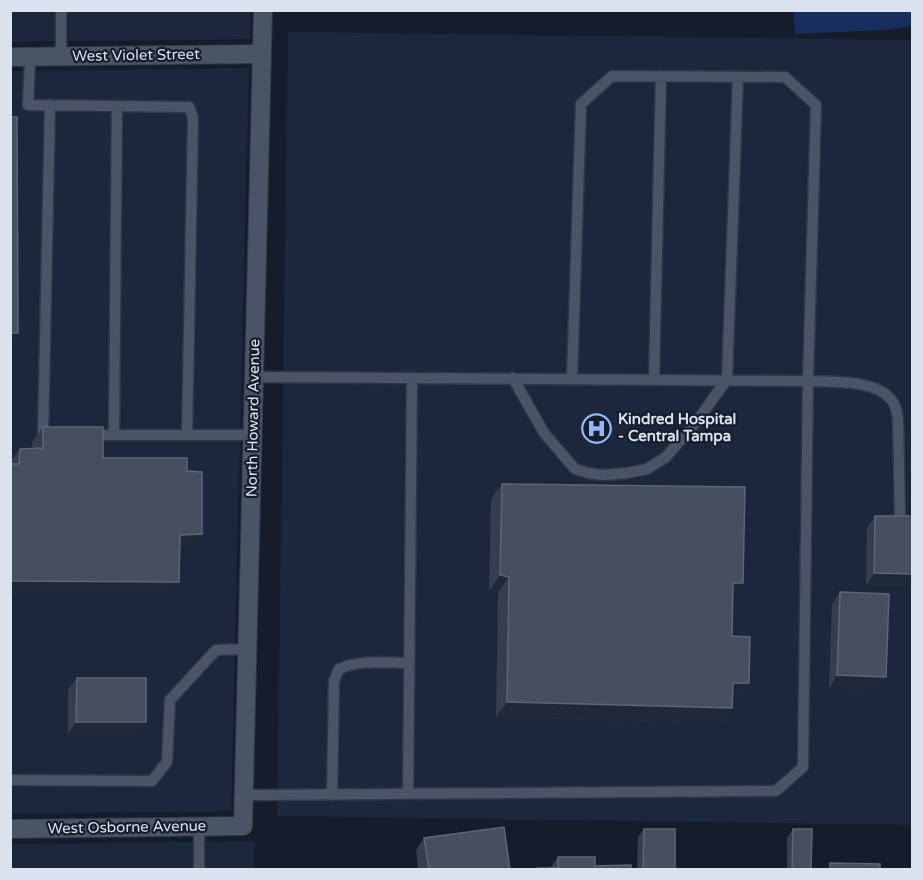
<svg xmlns="http://www.w3.org/2000/svg" width="923" height="880" font-family="'Varela Round',sans-serif">
  <style>
    .built { fill: #1c273c }
    .green { fill: #162d5e }
    .lines { fill: none; stroke-linecap: round; stroke-linejoin: round }
    .lane-casing { stroke: #333745; stroke-width: 13 }
    .street-casing { stroke: #333745; stroke-width: 20 }
    .secondary-casing { stroke: #333745; stroke-width: 20 }
    .lane { stroke: #4a5467; stroke-width: 10 }
    .street { stroke: #4a5467; stroke-width: 18 }
    .secondary { stroke: #4a5467; stroke-width: 18 }
    .wall { fill: #353d4e }
    .shaded-wall { fill: #20293a }
    .building { fill: #464f5f; stroke: #5e6675; stroke-width: 1.5 }
    .labels { text-anchor: middle; stroke-width: 4.5; stroke-linejoin: round; paint-order: stroke }
    .street-label { font-size: 15px; fill: #dbe1ed; stroke: #151d2d }
    .poi-label { font-size: 15px; font-weight: bold; fill: #dbe1ed; stroke: #151d2d; text-anchor: start }
  </style>
  <rect width="100%" height="100%" fill="#151d2d"/>
  <path class="built" d="M10,11H250V39L11,42Z
    M288,32L912,40V825L277,816Z
    M249,68L231,811L11,814L10,71Z
    M255,841L254,869H11L10,844Z"/>
  <path class="green" d="M793,11H912V26L884,30L795,34Z"/>
  <g class="lines">
    <defs>
      <path id="lane" d="M61,56V10
        M30,57L28,105L189,107L193,118L187,435H253
        M513,378L544,433L575,469L588,473L604,475L627,473L647,469L666,457L698,420L727,379L738,77
        M572,379L581,104L612,76L785,77L816,105L808,381C832,382 881,379 894,404C896,407 897,414 898,418L900,516
        M654,379L661,76
        M49,435H43L50,105
        M89,435H187
        M114,435L117,106
        M10,780L152,781L167,762L170,700L216,650L248,649
        M408,794L412,378
        M244,795L776,791L803,767L808,381L254,377
        M332,795L334,681L339,669C361,659 386,663 409,663
        M199,827V870"/>
      <path id="street" d="M10,57L262,54"/>
      <path id="secondary" d="M10,829L243,826L263,10"/>
    </defs>
    <use href="#lane" class="lane-casing"/>
    <use href="#street" class="street-casing"/>
    <use href="#secondary" class="secondary-casing"/>
    <use href="#lane" class="lane"/>
    <use href="#street" class="street"/>
    <use href="#secondary" class="secondary"/>
  </g>
  <path class="wall" d="M43,427L103,458L187,471L191,550H180L168,597H10V462L20,449H32V442Z
    M502,484L743,583L732,598V636L738,699H732V708L721,724L496,717L498,592L489,591L491,499Z
    M875,516H912V586H866L867,528Z
    M840,592L886,677L878,689L829,688L832,604Z
    M77,678L146,722L137,734H68V690Z
    M644,829L675,870H637L638,837Z
    M793,829L811,870H787V838Z
    M424,838L510,870H418L416,850Z
    M558,857L595,866L631,870H536L537,868H550Z"/>
  <path class="shaded-wall" d="M10,333H18L10,344Z
    M202,534L191,550H169L180,535Z
    M874,573L912,574V586H866Z
    M500,575L509,577L498,592L489,591Z
    M10,581L179,582L168,597H10Z
    M733,583H743L732,599Z
    M837,675L886,677L878,689L829,688Z
    M733,683H749L738,699H722Z
    M507,702L732,708L721,724L496,717Z
    M76,722H146L137,734H68Z"/>
  <path class="building" d="M10,117H17L18,333H10Z
    M43,427H103V458H187V471L202,472V534L180,535L179,582L10,581V464H19L20,449L43,448Z
    M502,484L745,487L743,583H733L732,636L750,637L749,683H733L732,708L507,702L509,577L500,575Z
    M875,516H912V574L874,573Z
    M840,592L889,594L886,677L837,675Z
    M77,678H146V722H76Z
    M504,827L510,870H429L424,838Z
    M644,829H675V870H643Z
    M793,829H812L811,870H792Z
    M558,857H595V866L631,865V870H537V868H558Z
    M830,863L880,864V870H830Z"/>
  <defs>
    <symbol id="hospital-ring" viewBox="-11 -11 22 22"><circle r="9.5" fill="#151d2d" stroke="#93b7fd" stroke-width="1.5"/><path d="M-5-5h3v3.5h4V-5h3V5h-3V1.5h-4V5h-3Z" fill="#93b7fd"/></symbol>
  </defs>
  <g fill-rule="evenodd">
    <use href="#hospital-ring" x="580" y="412" width="33" height="33"/>
  </g>
  <g class="labels">
    <g class="street-label">
      <text transform="translate(136 55) rotate(-1)" y="5">West Violet Street</text>
      <text transform="translate(253 418) rotate(-89)" y="5">North Howard Avenue</text>
      <text transform="translate(127 827) rotate(-1)" y="5">West Osborne Avenue</text>
    </g>
    <g class="poi-label">
      <text x="618" y="424">Kindred Hospital<tspan x="618" dy="17">- Central Tampa</tspan></text>
    </g>
  </g>
  <rect width="923" height="880" fill="none" stroke="#dbe1ed" stroke-width="24"/>
</svg>
